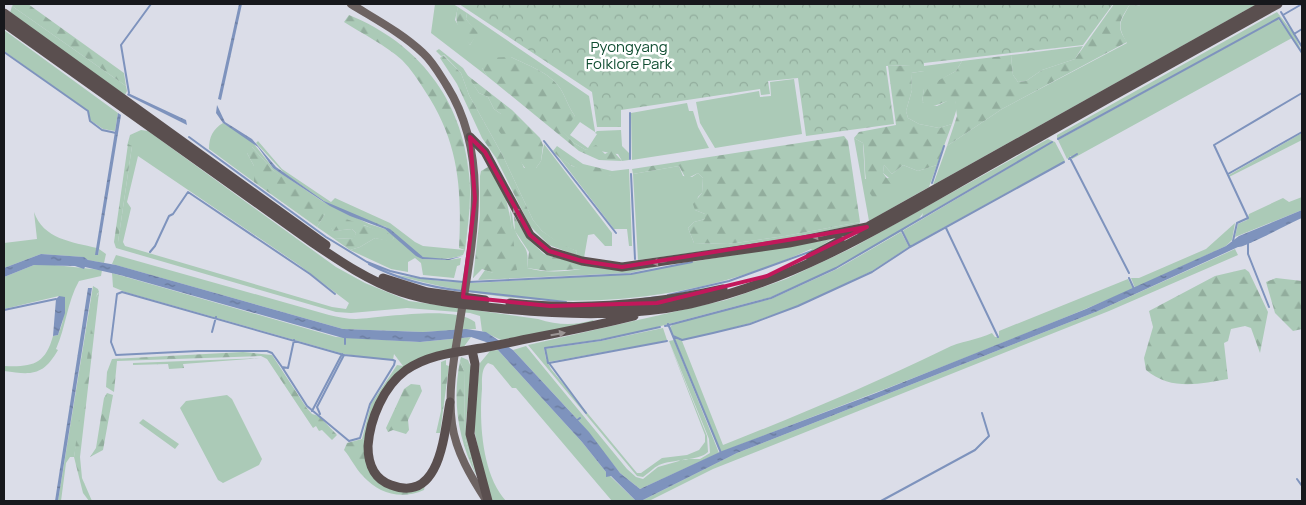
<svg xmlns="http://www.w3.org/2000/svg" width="1306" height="505" font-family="Manrope,sans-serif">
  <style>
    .green { fill: #abcab7; fill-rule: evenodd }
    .forest { fill: url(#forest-firs) }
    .park { fill: url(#park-crowns) }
    .water { fill: url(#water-ripples) }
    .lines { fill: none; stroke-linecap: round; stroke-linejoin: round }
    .stream { stroke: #7e93bd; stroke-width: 2 }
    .primary { stroke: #6d6362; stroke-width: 8 }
    .motorway { stroke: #5a4f4f; stroke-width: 9 }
    .oneway { fill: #9c9595 }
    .marked { fill: none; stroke: #c2185b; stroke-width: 4; stroke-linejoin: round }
    .labels { text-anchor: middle; stroke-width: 5; stroke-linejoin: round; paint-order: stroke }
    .park-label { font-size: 15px; fill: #104d31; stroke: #fff }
  </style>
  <defs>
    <pattern id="forest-firs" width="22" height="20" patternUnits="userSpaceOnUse" patternTransform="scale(1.25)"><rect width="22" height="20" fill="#abcab7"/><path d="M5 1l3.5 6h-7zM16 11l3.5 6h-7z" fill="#92ad9d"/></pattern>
    <pattern id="park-crowns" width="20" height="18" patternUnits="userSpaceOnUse" patternTransform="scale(1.25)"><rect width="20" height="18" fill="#abcab7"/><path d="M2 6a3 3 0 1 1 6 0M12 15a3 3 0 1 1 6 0" fill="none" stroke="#92ad9d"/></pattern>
    <pattern id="water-ripples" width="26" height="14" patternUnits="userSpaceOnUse" patternTransform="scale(1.25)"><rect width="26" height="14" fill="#7e93bd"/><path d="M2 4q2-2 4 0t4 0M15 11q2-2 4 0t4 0" fill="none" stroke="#679"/></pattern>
  </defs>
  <rect width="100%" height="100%" fill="#dbdde8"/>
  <path class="green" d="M435,4H453L458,7L455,20L470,45L477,33L466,19L467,13L589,96L595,131V132L580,122L570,135L588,148L597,134L595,133L597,131L621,130L622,146L629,153V160L622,161L618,154C608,154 595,148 586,150L574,143L556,126L575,116C568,107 566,97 560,88C549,72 529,66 511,57L482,68L487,76L431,33Z
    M1130,4L1137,6L1144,4H1257L933,185L947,146L1002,109L1127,43C1116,24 1120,23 1130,4Z
    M12,6L126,86L127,91L125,95L10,13Z
    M1277,12L1294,34L1302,52L1279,18L1057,139V135Z
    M1278,19L1292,38L1072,159L1071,156L1067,159L1058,140Z
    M4,30L118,113L115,131L103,129L90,120L88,111L4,51Z
    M1083,46L1075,59L1042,70L1026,81L1018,82L1013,75L1011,55Z
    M439,49L463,68L479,93L488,97L494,109L501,114L524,168H536L541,161L544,144L612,233V246H605L594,234L588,235L584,258L576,255L577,251L561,245L542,231L533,220L503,156L469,95L461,73L444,55L441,56L436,51Z
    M962,61L956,71L924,89L922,102L937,106L949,100H955L957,108L952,124L939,128L919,124L908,118L906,111L912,90L911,73L924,71V66Z
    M794,79L802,134L715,148L700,123L696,102L759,91L760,97L771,96L770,82Z
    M687,103L689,111H693L698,127L709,148L632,160L631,113Z
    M223,123L250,139L273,168L322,201L369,224L385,229L422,259L449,260L461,258L460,265L457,266L454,278L423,275L421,263L415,258L408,262V272L391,269L350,250L360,247L375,238L391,241L394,238L364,225H330L333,231L352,229L356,233L354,239L333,238L317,227L325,214L273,170L252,147L247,153L254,166V182L209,149C209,137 213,129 223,123Z
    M141,130L148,131L336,267L365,283L409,301L538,319C557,325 574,326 593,320L595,323L501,340L482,331L480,316L470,313L407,308L351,313L336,312L116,248L114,242H118L132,146H127L130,135ZM138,156L299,265L349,303L346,309L332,307L125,246L123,242L131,208L127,202Z
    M1302,133V140L1229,177V175Z
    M854,138L863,143L865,179L889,178L883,173L884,165L892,174L903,165L918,171L937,165L929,187L869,221Z
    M1048,139L1055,142L1065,161L910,246L903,231L904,230L1049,144L922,217L923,213L918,220L902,231L836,268L771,297L627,335L544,348L546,359L551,369L627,461L637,473H641L662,458L687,455L699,450L705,442V435L669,342L707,436L708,452C699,461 673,459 659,465C653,468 649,473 643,477L637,476L528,345L726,300L786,279L852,248Z
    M258,141L282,169L331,202L335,198L390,223L415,242L423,246L465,250L463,255C450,260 430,261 418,255L386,227L351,215L324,201L284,173L256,143Z
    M558,156L572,166L612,176V171L629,169L632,246H629L627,229H614Z
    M679,166L683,176L692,177L698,173L703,178L702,193L698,197L695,210L705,214V219L694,222L688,228L694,243L728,244L785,236L860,222L859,224L770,242L638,260L633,174Z
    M1302,197V210L1235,237L1238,224L1247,220L1249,214L1283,198L1289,202Z
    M510,210C514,217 512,223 515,230C522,249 530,244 527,268C545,273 563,272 581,269L583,265L620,270L666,265L630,273L478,280L485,270L493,273L512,235Z
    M34,212C43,239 72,242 97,248L96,255H98L99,249L106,254L104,263L88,260L83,257L41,254L4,268V243L37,239Z
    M1235,223L1232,240L1226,246L1135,288L1131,278H1139L1206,249Z
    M901,232L909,247L907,248L872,271L798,306L750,323L713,333L682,340L673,336L670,327L675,323L771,299L837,269Z
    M832,239L813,251L811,249C678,310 536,315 396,275L441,281L474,283L631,274L697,261Z
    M1235,249L1238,255L1109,311L713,469L649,501H641L737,453L1098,311Z
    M116,255L329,315C338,317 347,319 356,319C383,318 453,305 475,322L476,329L423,332L343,329L112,264Z
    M45,264L102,270L101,276L79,281C67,302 66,327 56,349L58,350C43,376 32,375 4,371V366C32,367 45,365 53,336L58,335C65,317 65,314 59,296L4,309V277L34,265Z
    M112,273L336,337L420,342L471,337L463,348L394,377L366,440L362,439L371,404L397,365L403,366L394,354L393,360H387L344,354L125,292L113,287Z
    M1128,279L1133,289C997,347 859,399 721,452L674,337L682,341L723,445C799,415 873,384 945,349C960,341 978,340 992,333L995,337H999V331Z
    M93,286L98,289L99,292L97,294C88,348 84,403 74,457H70L66,463L61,501H58Z
    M663,328L667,340L655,343L548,362L545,349L601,341Z
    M674,340L719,453L640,489L620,473L578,420L580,418L577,419L513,350L526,346L627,469L636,477L643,479L658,467L686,459H700L710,453L709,439L669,341Z
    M498,350L582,442L606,472L636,501H612L516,388H512L493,365L488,363C481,368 482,380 482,389C479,422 482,475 506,501H493L488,492L473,425L480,363L490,351Z
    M461,357L468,360L471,367L466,422L477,477L465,439L464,371L460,361Z
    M227,395L232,399L262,459L259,465L223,483L218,480L180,408L186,401Z"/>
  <path class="forest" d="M14,4H28L124,73L126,86L12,6Z
    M1114,4H1144L1137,6L1130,4C1120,21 1115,25 1127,42L1002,109L947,146L957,116L955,101C941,99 938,111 922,102L924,88L956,71L962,61L1011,55L1013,75L1018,82L1026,81L1042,70L1075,59Z
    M458,7L467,13L466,19L478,33L470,45C460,32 453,24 458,7Z
    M349,15C418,43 462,99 469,174C472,199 468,225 465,250L459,248C462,189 459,142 425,91C418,80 411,69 402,60C385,45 363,34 344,22Z
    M443,55L461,73L469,95L503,156L533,220L542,231L561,244L577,251L576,255L549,245L530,226L496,158L482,138L457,84L440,58Z
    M511,57C529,66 549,72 560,88C566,97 568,107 575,116L569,124L557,126L574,143L586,150L596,145L605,154L612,150L622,161L599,160L579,151L487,76L482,68L483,58Z
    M911,65L912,90L906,111L908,118L919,124L939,128L952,124L937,165L918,171L903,165L892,174L884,165L883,173L895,189L893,197C859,214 867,163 863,143L854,138L859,132L896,125L888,66Z
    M467,75L512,110L540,138L543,145L541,161L536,168H525L494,124L501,114L494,109L488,97L479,93Z
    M844,136L848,141L860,222L785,236L728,244L694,243L688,228L694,222L705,219V214L695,210L693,204L702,193L703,178L698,173L686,179L679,166L633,174L632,169Z
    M128,144L132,146L118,242H114Z
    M247,146L252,147L273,170L323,208L325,214L317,227L254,182V166L247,153Z
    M557,146L583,164L612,171V176C591,175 567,167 553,151Z
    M488,167C511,183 513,244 517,270L493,273L482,269L473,278L480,215V176L481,171Z
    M514,216L527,238L544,254L583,265L582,269L548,271L527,268L529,252L515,231Z
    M346,219L389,234L394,238L391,242L375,238L360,247L350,250L333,238L353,239L356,233L352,229L333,231L329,225Z
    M1245,269L1249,272L1268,312L1260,353L1251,328L1245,326L1231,329L1228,341L1224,343L1228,379C1200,384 1171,391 1146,370L1144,358L1153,327L1149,311L1215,276Z
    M1276,278L1302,281V329L1293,331L1275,313L1266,282Z
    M99,292L80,457L82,478L92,501H89L83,493L74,457L95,299Z
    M243,352L272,355L306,407L312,414L319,416L337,435L332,440L322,430L319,431L316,426L313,428L267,359L261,356L117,361L114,392L106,387L107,372L112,359Z
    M261,358L183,364L184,368L169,369L168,364L133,365V363Z
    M446,360V365L449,366L440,433H436L441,411V362Z
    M460,361L464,371L465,439L476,475C458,439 452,401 460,361Z
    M411,384L420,385L422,391L408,420L409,430L406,434L393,430L388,432L386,428L404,389Z
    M107,393L113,395L103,450L90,457L96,448L104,398Z
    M143,419L179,444L175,449L139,423Z
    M362,439L366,440V450L385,485H425L424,490C401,500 379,494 363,476C355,468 351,458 344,450L347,443Z"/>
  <path class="park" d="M459,4H1113L1083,45L924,63V71L911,73L910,65L886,66L894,124L806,136L798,78L768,81L770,94L761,95L760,89L621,110V127H597L592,92Z"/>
  <path class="water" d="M239,4H242L221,100L218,99Z
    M128,93L186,120L187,125L127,95Z
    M217,105L225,122L252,139L276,167L324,201L390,229L423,257L448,259L463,256L449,260L422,259L416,256L385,229L350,216L330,206L283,175L273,168L258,147L223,123L216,113Z
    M118,113L121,115L98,255H95Z
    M1302,210V218C1290,223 1246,247 1238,247L1098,311L737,453L641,501H636L611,476L606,477V472L582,442L498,350L486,342L471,337L420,342L343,338L120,275L85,267L84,269L75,266L34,265L4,277V268L41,254L84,257L88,260L116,265L343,329L423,332L466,329L486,332L513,350L589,432L620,473L640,489L722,451L876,393L1086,309L1226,246L1239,236Z
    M88,288H92L58,501H55Z
    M59,296L65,297V313L58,335L53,336L56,299Z"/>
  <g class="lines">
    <path class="stream" d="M1281,12L1302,47
      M1283,15L1302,4
      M1294,34L1302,29
      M4,52L88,111L90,121L102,130L116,133
      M129,93L121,45L151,4
      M630,113V159
      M189,137L326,237L367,262L390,271L420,278L464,282
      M1058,139L1279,18L1302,53
      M544,141L616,233
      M1070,158L1129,273
      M1069,159L1077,154
      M631,174L635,259
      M1228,174L1302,132
      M932,183L944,146
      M946,228L998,337
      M902,231L910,247
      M1233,241L1237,223L1248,218L1214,145L1302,93
      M1248,243V254L1269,307
      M150,252L155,246L169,216L173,214L188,192L310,274L335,294
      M369,264C397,279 430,287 462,291
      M1129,278L1134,289
      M469,282L631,274L692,262
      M467,291L566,302
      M122,292L344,355L393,360L395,361L394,365L370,404L360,438L349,441L307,406L282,367L272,353L267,351H198L116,355L111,342L117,294Z
      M668,295L729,281L812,251
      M643,299L658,297
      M4,310L56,299
      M668,324L721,453
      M665,326L771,298L836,268L1052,142
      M212,332L216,317
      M673,336L682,340L713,333L750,324L798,306L872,272L910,247L1064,162
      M345,344V336
      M548,363L545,348L601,340L660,327
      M282,367L288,368L294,340
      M312,411L342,354
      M586,413L549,363L667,341
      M320,414L317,407L344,355
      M576,421L580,418
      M1297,479L1302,486
      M881,501L975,450L989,436L982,413"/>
    <path class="primary" d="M351,4C375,19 402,33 423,53C433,62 440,75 447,86C494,161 470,252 458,334C453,363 448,394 452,424C456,452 471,477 486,500"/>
    <path class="motorway" d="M4,13L326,245
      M4,23L313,243C341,262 369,281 401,292C434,303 471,305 505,309C567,315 629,317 690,304C803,279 901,215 1001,159C1093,107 1186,55 1278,4
      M470,137L485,152L530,235L549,251L582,261L622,267L789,243L867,227
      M869,226L1266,4
      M810,257L840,241
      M383,278L427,292L485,300
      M510,303C583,311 652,305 723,289
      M472,350L475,364L470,434L488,501
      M450,402C444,433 441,504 391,485C374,479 368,464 368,446C370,419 383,387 406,370C432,352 463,352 493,346C540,336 587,328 634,316"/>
  </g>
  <defs><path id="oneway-solid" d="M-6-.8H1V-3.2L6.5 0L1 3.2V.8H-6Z" transform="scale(1.25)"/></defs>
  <g class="oneway">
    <use href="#oneway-solid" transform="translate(517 213) rotate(-116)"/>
    <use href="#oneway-solid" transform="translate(819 236) rotate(169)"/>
    <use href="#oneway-solid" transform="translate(659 262) rotate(172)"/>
    <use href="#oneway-solid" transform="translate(558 334) rotate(-10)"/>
  </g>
  <path class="marked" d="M470,137L485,152L530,235L549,251L582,261L622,267L867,227L767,276L657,303L550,306L463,297L475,199Z"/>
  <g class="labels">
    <g class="park-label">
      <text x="629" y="52">Pyongyang<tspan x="629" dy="17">Folklore Park</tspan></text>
    </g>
  </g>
  <rect width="1306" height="505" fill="none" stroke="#17181c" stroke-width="10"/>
</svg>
